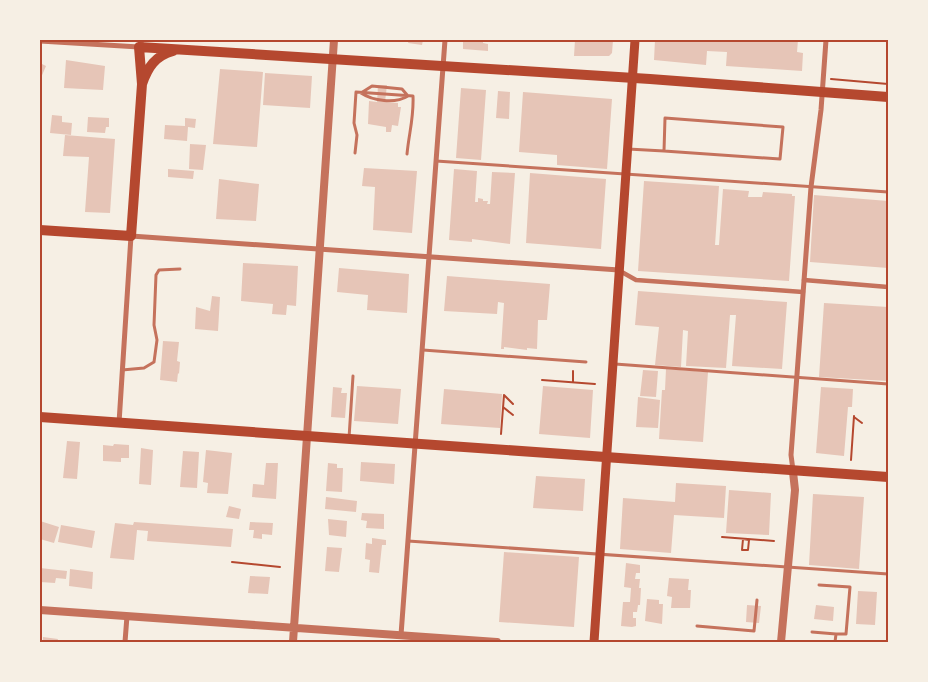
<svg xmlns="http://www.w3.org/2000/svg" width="928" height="682" font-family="Montserrat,sans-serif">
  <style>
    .building { fill: #e6c5b7 }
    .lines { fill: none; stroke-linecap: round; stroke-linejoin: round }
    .path { stroke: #b5482f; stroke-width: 2 }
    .service { stroke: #c5725c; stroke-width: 3 }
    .pedestrian { stroke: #c5725c; stroke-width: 4.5 }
    .minor { stroke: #c5725c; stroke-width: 5 }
    .tertiary { stroke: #c5725c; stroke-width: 8 }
    .secondary { stroke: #b5482f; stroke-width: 9 }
    .primary { stroke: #b5482f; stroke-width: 10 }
    .neatline { fill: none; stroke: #b5482f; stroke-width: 2 }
  </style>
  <rect width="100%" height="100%" fill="#f6efe4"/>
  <path class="building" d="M409,40H423L422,45L408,43Z
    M463,40H483V43L488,44V51L463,49Z
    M575,40H613L612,53L609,56H574Z
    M655,40H798L797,52L803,53L802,71L726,66L727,52L707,51L706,65L654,60Z
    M66,60L105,66L103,90L64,88Z
    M40,63L46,66L40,80Z
    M220,69L263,72L257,147L213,144Z
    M265,73L312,76L310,108L263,105Z
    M378,85H387L385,102L398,103V107H401L398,126L392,125L391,132H386V127L368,124L369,101L377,102Z
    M461,88L486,90L481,160L456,158Z
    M498,91L510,92L509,119L496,118Z
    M523,92L612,99L607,169L557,165V155L519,152Z
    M52,115L62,116V122L72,123L71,135L50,133Z
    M88,117L109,118V127H106L105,133L87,132Z
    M185,118L196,119L195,128L188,127L187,141L164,139L165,125L185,126Z
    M65,135L115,139L110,213L85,212L89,157L63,156Z
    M190,144L206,145L203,170L189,169Z
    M364,168L417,171L412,233L373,230L375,187L362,186Z
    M168,169L194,171L193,179L168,177Z
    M454,169L477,171L475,202H478V198L483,199V201H488L487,204H490L492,172L515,173L510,244L472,239V242L449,240Z
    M530,173L606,179L601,249L526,243Z
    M219,179L259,184L256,221L216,219Z
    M644,181L719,186L715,245H719L723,189L749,191L748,197H762L763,192L792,194V196H795L789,281L638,271Z
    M814,195L888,201V268L810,262Z
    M243,263L298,266L296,306L287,305L286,315L272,314L273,304L241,301Z
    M339,268L409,274L407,313L367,310L368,295L337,292Z
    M447,276L550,284L547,320H538L537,349L527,348V350L504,347V349H501L504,303L498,302L497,314L444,311Z
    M638,291L787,302L782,369L732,366L736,315H730L726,368L686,366L688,331L683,330L681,367L655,365L659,327L635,325Z
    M212,296L220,297L218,331L195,329L196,307L210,311Z
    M824,303L888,307V381L819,377Z
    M163,341L179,342L177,361L180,362L179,374L178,373L177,382L160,380Z
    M666,369L708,372L703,442L659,439L662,390H665Z
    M643,370L658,371L656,397L640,396Z
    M357,386L401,389L398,424L354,421Z
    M543,386L593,390L590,438L539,434Z
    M333,387L342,388L341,393H347L345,418L331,417Z
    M821,387L853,389L852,407H848L844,456L816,453Z
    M444,389L502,394L500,428L441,424Z
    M638,397L660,400L658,428L636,427Z
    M67,441L80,442L77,479L63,478Z
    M114,444L129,445V458H121V462L103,461V445L113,446Z
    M141,448L153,450L151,485L139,484Z
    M206,450L232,453L228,494L207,493L208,483L203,482Z
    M183,451L199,452L197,488L180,487Z
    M361,462L395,464L394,484L360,481Z
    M266,463H278L276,499L252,497L253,484L264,485Z
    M328,463L337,464V468H343L342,492L326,491Z
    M536,476L585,479L583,511L533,508Z
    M676,483L726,486L724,518L674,515L671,553L620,549L623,498L675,502Z
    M729,490L771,493L769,535L726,533Z
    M813,494L864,497L859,569L809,565Z
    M326,497L357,501L356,512L325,509Z
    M229,506L241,509L239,519L226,517Z
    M362,513L384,514V529L366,528L367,521L361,520Z
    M328,519L347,521L346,537L329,535Z
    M40,521L59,527L54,543L40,539Z
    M134,522L233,529L231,547L147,541L148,531L137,530L134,560L110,558L115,523L133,525Z
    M250,522L273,523L272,535L262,534V539L253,538L254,530H249Z
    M61,525L95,531L92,548L58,542Z
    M372,538L386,540V545H382L379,573L369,572L370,560L365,559L366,543L372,544Z
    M327,547L342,548L339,572L325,571Z
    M504,552L579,557L574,627L499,622Z
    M626,563L640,565V573H636L635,579H640L639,588H641L640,605H638L637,612H633V618H636V626L632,627L621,626L623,602H630L631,588L624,587Z
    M40,568L67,571L66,579L56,578L55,583L40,582Z
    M70,569L93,572L92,589L69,586Z
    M250,576L270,577L268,594L248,593Z
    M669,578L689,579L688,590H691L690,608H671L672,597L667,596Z
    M858,591L877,592L875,625L856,624Z
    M647,599L659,600V604H663L662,624L645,621Z
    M747,605L761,606L759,623L746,622Z
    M816,605L834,607L833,621L814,619Z
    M43,637L58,639L57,642H43Z"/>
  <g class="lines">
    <path class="path" d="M831,79L888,84
      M542,380L595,384
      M573,382V371
      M504,395L513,404
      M503,407L513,415
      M854,417L862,423
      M501,434L504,395
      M851,460L854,416
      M722,537L774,541
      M743,539L749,540L748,550H742Z
      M232,562L280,567"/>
    <path class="service" d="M372,86L402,89L408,96C395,104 373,101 361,93Z
      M628,149L664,151L780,159L783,127L665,118L664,151
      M355,153L357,135L354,123L356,92L413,96C414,117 409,133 407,154
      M436,161L888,192
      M423,350L586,362
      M615,364L888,384
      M122,370L144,368L154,362L157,340L154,325L156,275L159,270L180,269
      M349,438L353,376
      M408,541L888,574
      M819,585L850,587L846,634H836L835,642
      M697,626L754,631L757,600
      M812,632L836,634"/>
    <path class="pedestrian" d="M620,271L636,280L803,292
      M804,280L888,287"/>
    <path class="minor" d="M40,41L139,47L142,40
      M119,423L131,236L619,270
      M793,470L791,455L811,187L821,110L826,40
      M401,635L445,40
      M125,642L127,616"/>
    <path class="tertiary" d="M40,610L497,642
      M293,642L334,40
      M781,642L795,490L793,472"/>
    <path class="secondary" d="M594,642L635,40"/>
    <path class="primary" d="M142,84L139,47L650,79L888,97
      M40,230L131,236L142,84C148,67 155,56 173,51
      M40,417L888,477"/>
  </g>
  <rect width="928" height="682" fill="none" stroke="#f6efe4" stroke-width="82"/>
  <rect x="41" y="41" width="846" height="600" class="neatline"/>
</svg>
